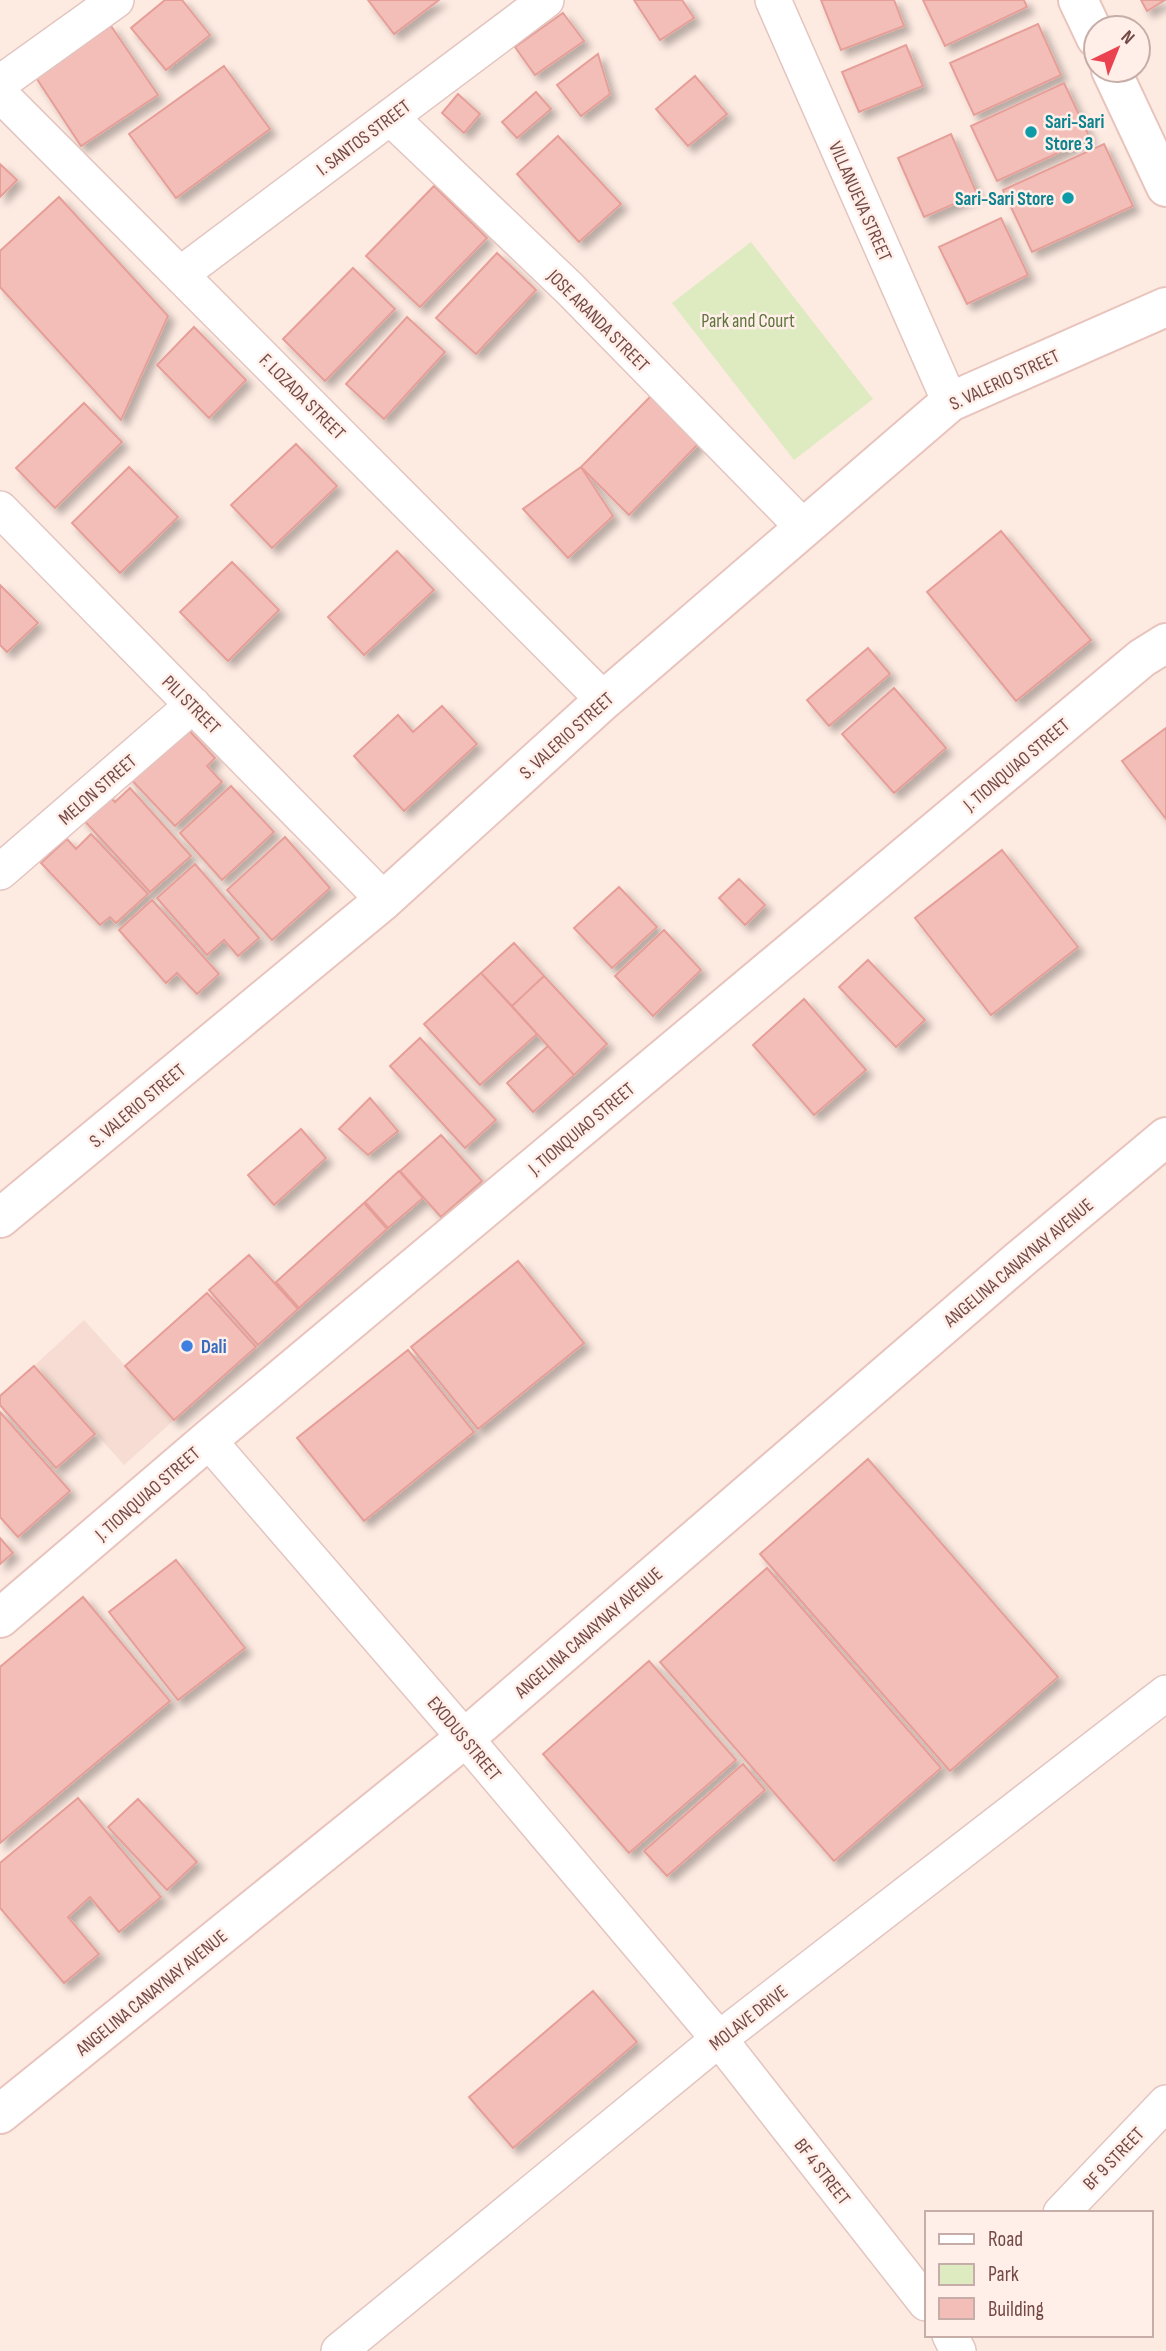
<svg xmlns="http://www.w3.org/2000/svg" width="1166" height="2351" font-family="'Sofia Sans Condensed',sans-serif">
  <style>
    .residential { fill: #f6dcd2 }
    .green { fill: #deeabf }
    .building { fill: #f3beb8; stroke: #e69f98; stroke-width: 2; filter: url(#shadow) }
    .lines { fill: none; stroke-linecap: round; stroke-linejoin: round }
    .street-casing { stroke: #e3c5c0; stroke-width: 38 }
    .secondary-casing { stroke: #e8c4bd; stroke-width: 42 }
    .street { stroke: #fff; stroke-width: 35 }
    .secondary { stroke: #fff; stroke-width: 38 }
    .culture-dot { fill: #0f9aa8; stroke: #ffefe8; stroke-width: 2.5 }
    .shop-dot { fill: #3f7fe0; stroke: #ffefe8; stroke-width: 2.5 }
    .labels { text-anchor: middle; stroke-width: 5; stroke-linejoin: round; paint-order: stroke }
    .culture-label { font-size: 19px; font-weight: bold; fill: #0d838f; stroke: #ffefe8; text-anchor: start }
    .street-label { font-size: 19px; fill: #744a47; stroke: #ffefe8 }
    .park-label { font-size: 19px; fill: #5e743c; stroke: #ffefe8 }
    .shop-label { font-size: 19px; font-weight: bold; fill: #366cbe; stroke: #ffefe8; text-anchor: start }
  </style>
  <defs>
    <filter id="shadow"><feDropShadow dx="6" dy="6" stdDeviation="3.5" flood-color="#0004"/></filter>
  </defs>
  <rect width="100%" height="100%" fill="#fdeae1"/>
  <path class="residential" d="M84,1320L174,1420L124,1465L35,1365Z"/>
  <path class="green" d="M751,242L873,399L794,460L672,303Z"/>
  <path class="building" d="M165,0H182L210,35L166,70L131,28Z
    M368,0H439L394,34Z
    M634,0H682L694,18L660,40Z
    M821,0H894L904,26L841,50Z
    M923,0H1024L1027,7L945,46Z
    M1141,0H1165L1147,11Z
    M563,13L584,41L535,75L515,47Z
    M1038,24L1061,75L974,115L950,63Z
    M111,26L158,95L81,146L35,76Z
    M906,45L923,86L859,112L842,72Z
    M598,54L610,94L581,116L557,85Z
    M224,66L270,129L176,198L129,134Z
    M695,76L727,114L688,146L656,109Z
    M1064,83L1090,138L997,181L971,126Z
    M536,92L551,109L517,138L502,122Z
    M458,94L480,114L464,133L442,113Z
    M951,134L977,194L924,217L898,158Z
    M558,136L621,204L579,242L517,174Z
    M1104,144L1133,206L1032,252L1003,190Z
    M0,164L17,180L0,197Z
    M434,186L487,238L420,307L366,256Z
    M59,197L168,316L121,420L0,287V251Z
    M1001,218L1028,275L967,304L939,247Z
    M497,253L536,290L476,354L436,318Z
    M353,268L395,309L325,381L283,339Z
    M407,317L445,352L384,419L346,384Z
    M194,327L246,380L209,418L157,365Z
    M651,396L699,443L629,515L581,467Z
    M84,403L122,442L55,508L16,468Z
    M296,444L337,486L272,548L231,505Z
    M129,467L178,517L120,573L72,523Z
    M581,467L613,516L568,558L523,509Z
    M1001,531L1091,640L1016,701L927,592Z
    M397,551L434,590L364,655L328,617Z
    M232,562L279,610L228,661L180,612Z
    M0,585L38,623L7,652L0,645Z
    M868,648L890,674L829,726L807,700Z
    M894,688L946,748L894,793L842,734Z
    M442,706L477,744L404,811L354,756L398,715L413,732Z
    M182,723L215,758L207,766L222,782L175,826L127,775Z
    M1166,728V819L1122,761Z
    M231,786L274,832L222,880L180,833Z
    M130,788L191,856L150,892L80,816L106,793L115,802Z
    M91,834L148,894L116,923L110,917L100,925L41,863L67,839L76,849Z
    M285,837L330,888L272,940L227,890Z
    M1002,850L1078,947L991,1015L915,918Z
    M195,864L259,938L238,956L224,940L207,955L157,898Z
    M739,879L765,905L745,925L719,898Z
    M619,887L657,927L612,968L574,928Z
    M152,900L219,974L197,994L177,973L166,983L119,930Z
    M664,930L701,970L653,1016L615,976Z
    M514,943L544,976L512,1006L481,973Z
    M868,960L925,1020L896,1047L839,987Z
    M481,973L537,1034L480,1085L424,1024Z
    M544,976L607,1044L574,1075L512,1006Z
    M804,999L866,1070L814,1115L753,1045Z
    M420,1038L496,1120L465,1148L390,1066Z
    M548,1046L574,1075L533,1112L507,1083Z
    M370,1098L398,1131L368,1155L339,1129Z
    M301,1129L326,1158L274,1205L248,1175Z
    M441,1135L482,1181L441,1217L400,1171Z
    M399,1171L423,1198L388,1228L365,1202Z
    M364,1203L387,1229L299,1308L276,1282Z
    M249,1255L298,1309L258,1345L209,1290Z
    M518,1261L584,1343L478,1429L411,1347Z
    M207,1293L256,1347L174,1420L125,1366Z
    M408,1350L474,1432L364,1521L297,1438Z
    M34,1366L95,1434L56,1468L0,1405V1396Z
    M0,1412L70,1491L18,1537L0,1517Z
    M868,1459L1058,1677L950,1771L760,1554Z
    M0,1538L13,1553L0,1564Z
    M176,1560L245,1648L178,1700L109,1612Z
    M767,1568L941,1768L834,1861L660,1662Z
    M83,1597L170,1701L0,1843V1667Z
    M649,1661L736,1760L629,1853L543,1754Z
    M743,1764L765,1790L667,1876L644,1851Z
    M78,1798L161,1897L119,1932L90,1897L68,1917L99,1954L64,1983L0,1908V1863Z
    M138,1799L197,1862L167,1890L108,1827Z
    M593,1991L637,2042L513,2148L469,2097Z"/>
  <g class="lines">
    <defs>
      <path id="street" d="M773,0L950,402
        M0,83L116,0
        M0,94L604,700
        M390,117L569,288L804,528
        M181,274L546,0
        M0,509L384,900
        M0,872L193,705
        M208,1440L465,1738L719,2039L926,2303
        M1061,2213L1166,2103
        M950,2335L958,2351
        M339,2351L719,2039L1166,1693"/>
      <path id="secondary" d="M1078,0L1096,38
        M1111,70L1166,187
        M0,1218L384,900L604,700L950,402L1166,307
        M0,1618L208,1440L1142,658L1166,643
        M0,2114L465,1738L1018,1261L1166,1137"/>
    </defs>
    <use href="#street" class="street-casing"/>
    <use href="#secondary" class="secondary-casing"/>
    <use href="#street" class="street"/>
    <use href="#secondary" class="secondary"/>
  </g>
  <g class="culture-dot">
    <circle cx="1031" cy="132" r="7"/>
    <circle cx="1068" cy="198" r="7"/>
  </g>
  <circle class="shop-dot" cx="187" cy="1346" r="7"/>
  <g class="labels">
    <g class="culture-label">
      <text x="1045" y="128">Sari-Sari<tspan x="1045" dy="22">Store 3</tspan></text>
      <text x="1054" y="205" text-anchor="end">Sari-Sari Store</text>
    </g>
    <g class="street-label">
      <text transform="translate(363 137) rotate(-37)" y="7">I. SANTOS STREET</text>
      <text transform="translate(861 201) rotate(66)" y="7">VILLANUEVA STREET</text>
      <text transform="translate(599 320) rotate(45)" y="7">JOSE ARANDA STREET</text>
      <text transform="translate(1004 379) rotate(-25)" y="7">S. VALERIO STREET</text>
      <text transform="translate(303 396) rotate(45)" y="7">F. LOZADA STREET</text>
      <text transform="translate(192 704) rotate(45)" y="7">PILI STREET</text>
      <text transform="translate(566 735) rotate(-42)" y="7">S. VALERIO STREET</text>
      <text transform="translate(1016 764) rotate(-40)" y="7">J. TIONQUIAO STREET</text>
      <text transform="translate(97 789) rotate(-41)" y="7">MELON STREET</text>
      <text transform="translate(137 1105) rotate(-40)" y="7">S. VALERIO STREET</text>
      <text transform="translate(581 1128) rotate(-40)" y="7">J. TIONQUIAO STREET</text>
      <text transform="translate(1018 1262) rotate(-40)" y="7">ANGELINA CANAYNAY AVENUE</text>
      <text transform="translate(147 1493) rotate(-41)" y="7">J. TIONQUIAO STREET</text>
      <text transform="translate(588 1632) rotate(-41)" y="7">ANGELINA CANAYNAY AVENUE</text>
      <text transform="translate(465 1738) rotate(50)" y="7">EXODUS STREET</text>
      <text transform="translate(151 1992) rotate(-39)" y="7">ANGELINA CANAYNAY AVENUE</text>
      <text transform="translate(748 2017) rotate(-38)" y="7">MOLAVE DRIVE</text>
      <text transform="translate(1113 2158) rotate(-46)" y="7">BF 9 STREET</text>
      <text transform="translate(823 2171) rotate(52)" y="7">BF 4 STREET</text>
    </g>
    <g class="park-label">
      <text x="748" y="327">Park and Court</text>
    </g>
    <g class="shop-label">
      <text x="201" y="1353">Dali</text>
    </g>
  </g>
  <rect x="925" y="2211" width="228" height="126" fill="#ffefe8" stroke="#c7ada8" stroke-width="2"/>
  <rect x="939" y="2234" width="35" height="10" fill="#ffffff" stroke="#c7ada8" stroke-width="2"/>
  <text x="988" y="2246" font-size="21" fill="#744a47">Road</text>
  <rect x="939" y="2264" width="35" height="21" fill="#deeabf" stroke="#c7ada8" stroke-width="2"/>
  <text x="988" y="2281" font-size="21" fill="#744a47">Park</text>
  <rect x="939" y="2298" width="35" height="21" fill="#f3beb8" stroke="#c7ada8" stroke-width="2"/>
  <text x="988" y="2316" font-size="21" fill="#744a47">Building</text>
  <g transform="translate(1117 49) rotate(43)"><circle r="33" fill="#ffefe8" stroke="#c7ada8" stroke-width="2"/>
  <path d="M0-5L12 26L0 18L-12 26Z" fill="#ea434f"/>
  <text y="-10" font-size="19" font-weight="bold" text-anchor="middle" fill="#744a47">N</text>
  </g>
</svg>
